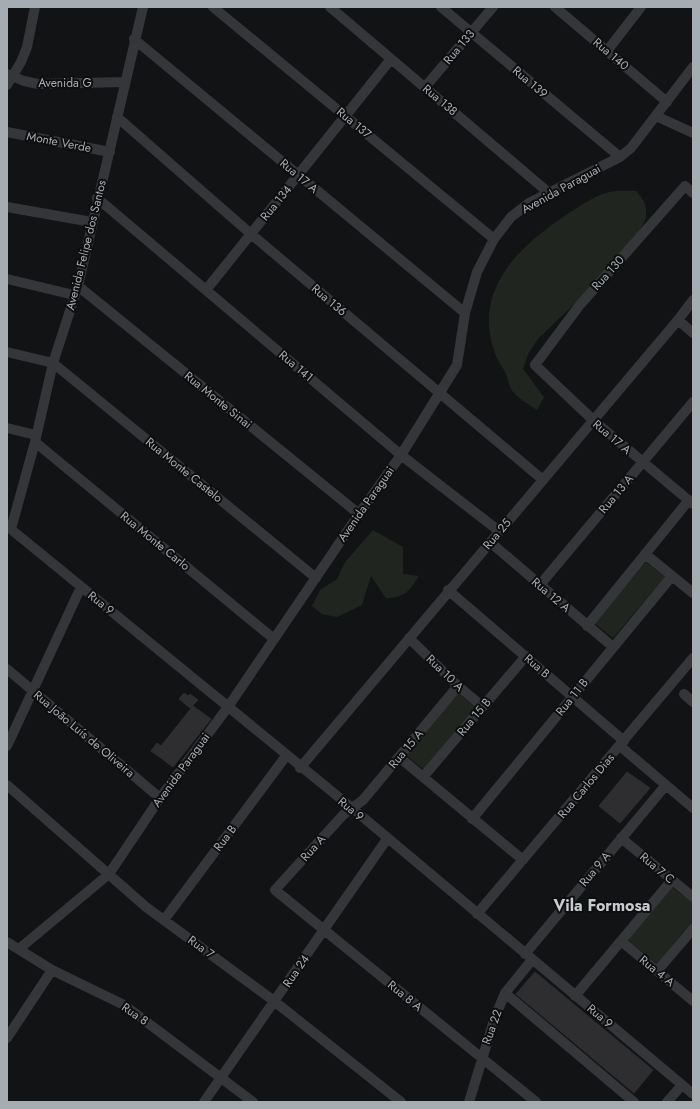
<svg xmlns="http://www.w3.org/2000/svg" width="700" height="1109" font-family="Jost,sans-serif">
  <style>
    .green { fill: #20261f }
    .building { fill: #2e2e30; stroke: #2d2e30 }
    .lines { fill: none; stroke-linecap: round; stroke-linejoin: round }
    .minor { stroke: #343639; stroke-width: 10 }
    .labels { text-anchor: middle; stroke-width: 4; stroke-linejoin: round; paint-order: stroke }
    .street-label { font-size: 12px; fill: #a5adb3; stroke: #0e0e0f }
    .district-label { font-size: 16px; font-weight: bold; fill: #c6cbd0; stroke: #0e0e0f }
  </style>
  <rect width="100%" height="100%" fill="#121314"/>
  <path class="green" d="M636,191C643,199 647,204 646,215C645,240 559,318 538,339L528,354L523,369L544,397L537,410C530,405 515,397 511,389C508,384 508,377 505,372C502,366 497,360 495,353C474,297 510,255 553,224C566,215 591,197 606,193C615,190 627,191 636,191Z
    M373,530L403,547V574L419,576C408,592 406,597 386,598L371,576L362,605L337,617L322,614L312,606L320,590L337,579L345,562Z
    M646,562L665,577L613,638L594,623Z
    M458,693L476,708L424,770L406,755Z
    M672,887L682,895L685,894L693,899V926L686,932L684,931L657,964L628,940Z"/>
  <path class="building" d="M184,693L188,696L190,694L198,700L190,708L179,699Z
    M193,706L211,719L173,767L151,751L157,743L161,746Z
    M627,772L650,788L620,823L599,806Z
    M535,972L653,1070L634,1093L516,994Z"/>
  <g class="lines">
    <path class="minor" d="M213,7L494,239
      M330,7L549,193
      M441,7L620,157
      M555,7L667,102
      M134,39L465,313
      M607,51L641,7
      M7,74L24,81L38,84L125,82
      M7,85L21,62L27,47L35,7
      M425,87L493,7
      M656,116L693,133
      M117,117L251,234L543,480
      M7,132L110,152
      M693,193L685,186L579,306L535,365L593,420L693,504
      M97,198L401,455L499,531
      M7,207L92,222
      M7,279L74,295
      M78,286L359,514
      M206,290L391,59
      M678,320L693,333
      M7,352L53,363L316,578
      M7,428L36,435
      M35,442L274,639
      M7,526L352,808L693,1094
      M11,529L35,442L53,363L78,286L143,7
      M490,542L613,647
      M645,554L693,593
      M539,586L693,402
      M448,590L624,741
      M587,626L689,500
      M409,638L458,686L483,707
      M7,669L160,798
      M458,686L363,800L343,815L275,890L536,1102
      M684,694L693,702
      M7,746L81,587
      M620,746L693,808
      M399,757L523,860
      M300,768L678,320L693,300
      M423,777L526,656
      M7,785L146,907L274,1001L401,1102
      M472,819L672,576
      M621,838L693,897
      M477,914L693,658
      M164,920L286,756
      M621,941L693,1001
      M7,942L52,970L124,1005L253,1102
      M19,949L109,874L160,798L228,707L359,514L401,455L457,365L465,313L477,272L494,239L511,217L529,203L620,157L631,148L693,67
      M525,954L666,785
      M657,971L693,929
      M505,993L634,1102
      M575,996L672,880
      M7,1038L52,970
      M204,1102L387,839
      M469,1102L495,1017L505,993L532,960
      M667,1102L682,1085"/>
  </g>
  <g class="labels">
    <g class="street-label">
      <text transform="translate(459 47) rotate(-50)" y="4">Rua 133</text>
      <text transform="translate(611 54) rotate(40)" y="4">Rua 140</text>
      <text transform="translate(530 82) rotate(40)" y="4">Rua 139</text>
      <text x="65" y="87">Avenida G</text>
      <text transform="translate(440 100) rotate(40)" y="4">Rua 138</text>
      <text transform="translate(354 123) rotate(39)" y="4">Rua 137</text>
      <text transform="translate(59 142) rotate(11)" y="4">Monte Verde</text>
      <text transform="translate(299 176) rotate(40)" y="4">Rua 17 A</text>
      <text transform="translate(561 189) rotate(-29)" y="4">Avenida Paraguai</text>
      <text transform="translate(276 203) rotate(-51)" y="4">Rua 134</text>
      <text transform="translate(86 245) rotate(-76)" y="4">Avenida Felipe dos Santos</text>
      <text transform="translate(608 273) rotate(-48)" y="4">Rua 130</text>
      <text transform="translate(329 300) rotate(40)" y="4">Rua 136</text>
      <text transform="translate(296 366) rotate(40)" y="4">Rua 141</text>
      <text transform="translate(218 400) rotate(39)" y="4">Rua Monte Sinai</text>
      <text transform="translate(612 437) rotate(40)" y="4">Rua 17 A</text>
      <text transform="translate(184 470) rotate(39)" y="4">Rua Monte Castelo</text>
      <text transform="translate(616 494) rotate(-50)" y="4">Rua 13 A</text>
      <text transform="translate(366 504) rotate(-55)" y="4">Avenida Paraguai</text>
      <text transform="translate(497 534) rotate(-50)" y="4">Rua 25</text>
      <text transform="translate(155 541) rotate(39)" y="4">Rua Monte Carlo</text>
      <text transform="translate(551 595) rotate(40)" y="4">Rua 12 A</text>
      <text transform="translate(101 603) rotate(39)" y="4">Rua 9</text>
      <text transform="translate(537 666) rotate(41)" y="4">Rua B</text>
      <text transform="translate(445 673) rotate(44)" y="4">Rua 10 A</text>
      <text transform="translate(572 697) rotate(-51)" y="4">Rua 11 B</text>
      <text transform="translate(474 717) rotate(-50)" y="4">Rua 15 B</text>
      <text transform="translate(84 734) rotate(40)" y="4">Rua João Luís de Oliveira</text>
      <text transform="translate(406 749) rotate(-50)" y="4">Rua 15 A</text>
      <text transform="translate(181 770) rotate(-54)" y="4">Avenida Paraguai</text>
      <text transform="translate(586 786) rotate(-50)" y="4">Rua Carlos Dias</text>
      <text transform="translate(351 809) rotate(40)" y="4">Rua 9</text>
      <text transform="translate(225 838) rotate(-53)" y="4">Rua B</text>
      <text transform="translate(313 848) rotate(-48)" y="4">Rua A</text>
      <text transform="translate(657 868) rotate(40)" y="4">Rua 7 C</text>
      <text transform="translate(595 869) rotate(-50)" y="4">Rua 9 A</text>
      <text transform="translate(201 947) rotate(36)" y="4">Rua 7</text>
      <text transform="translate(296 971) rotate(-55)" y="4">Rua 24</text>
      <text transform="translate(657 971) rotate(39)" y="4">Rua 4 A</text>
      <text transform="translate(405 996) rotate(39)" y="4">Rua 8 A</text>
      <text transform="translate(135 1014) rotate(35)" y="4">Rua 8</text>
      <text transform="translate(600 1016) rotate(40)" y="4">Rua 9</text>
      <text transform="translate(492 1027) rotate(-70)" y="4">Rua 22</text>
    </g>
    <g class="district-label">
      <text x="602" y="911">Vila Formosa</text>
    </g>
  </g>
  <rect width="700" height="1109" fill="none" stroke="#a5adb3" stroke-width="16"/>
</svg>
